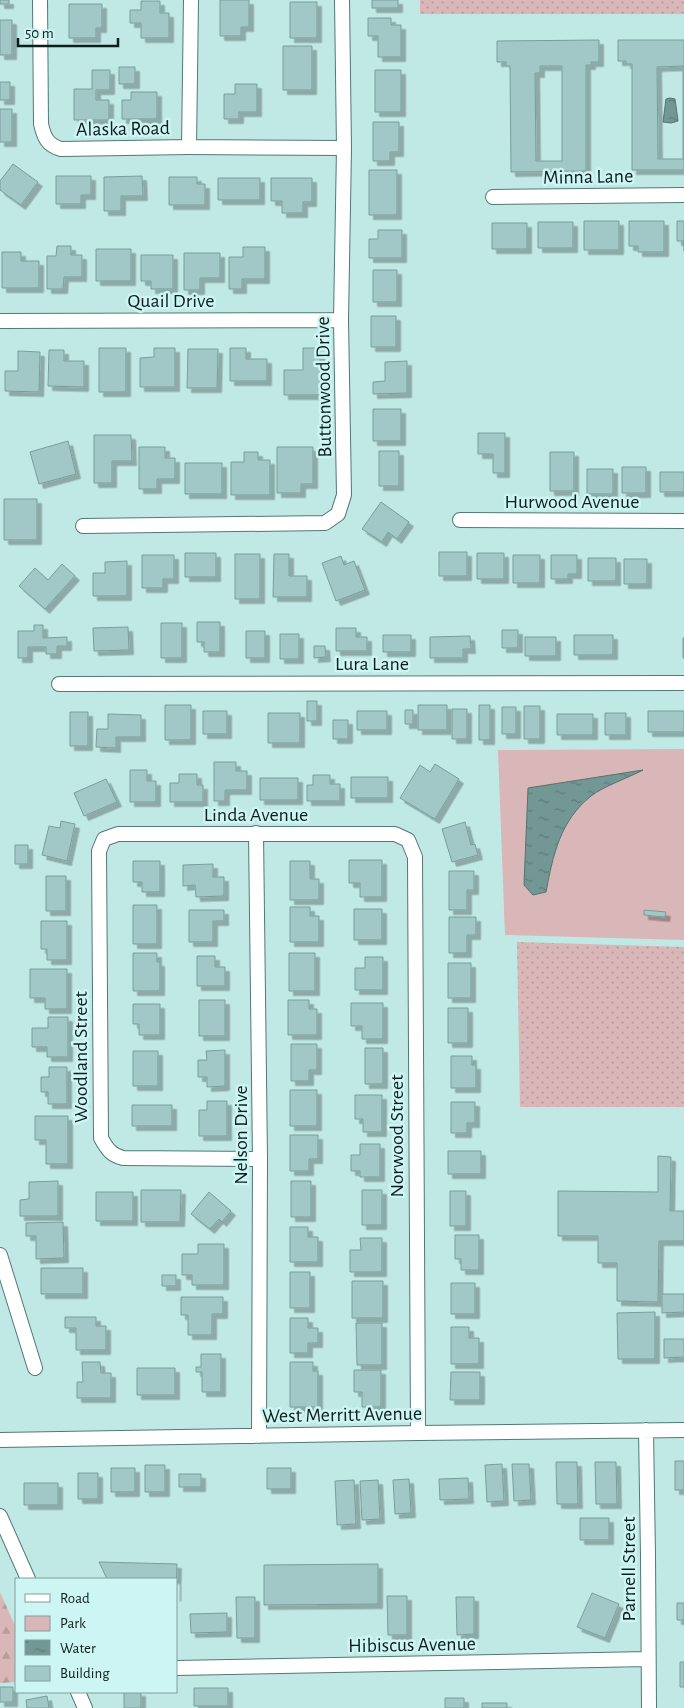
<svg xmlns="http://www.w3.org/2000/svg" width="684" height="1708" font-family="'Alegreya Sans',sans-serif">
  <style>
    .grass { fill: url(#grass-dots) }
    .forest { fill: url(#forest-firs) }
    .park { fill: #d9b6b7 }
    .water { fill: url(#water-ripples); stroke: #547371 }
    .building { fill: #a1c8c6; stroke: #789e9c; fill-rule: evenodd; filter: url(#shadow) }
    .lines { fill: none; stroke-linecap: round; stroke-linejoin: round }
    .minor-casing { stroke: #537876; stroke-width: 16 }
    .minor { stroke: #fff; stroke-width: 14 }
    .labels { text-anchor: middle; stroke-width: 5; stroke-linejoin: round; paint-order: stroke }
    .street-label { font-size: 20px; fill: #0e1e1d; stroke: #cdf5f3 }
  </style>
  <defs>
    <pattern id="grass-dots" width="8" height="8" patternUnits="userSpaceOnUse" patternTransform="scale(1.25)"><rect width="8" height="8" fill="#d9b6b7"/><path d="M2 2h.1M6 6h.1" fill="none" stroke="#b99c9d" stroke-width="1.8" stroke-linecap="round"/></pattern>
    <pattern id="forest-firs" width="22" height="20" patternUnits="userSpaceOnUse" patternTransform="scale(1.25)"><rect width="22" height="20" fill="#d9b6b7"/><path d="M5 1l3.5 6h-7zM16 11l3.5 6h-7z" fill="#b99c9d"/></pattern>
    <pattern id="water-ripples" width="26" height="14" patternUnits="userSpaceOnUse" patternTransform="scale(1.25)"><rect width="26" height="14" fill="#729795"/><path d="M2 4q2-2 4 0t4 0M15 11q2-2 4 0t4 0" fill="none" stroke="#5c7b79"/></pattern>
    <filter id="shadow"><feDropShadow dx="4.5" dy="4.5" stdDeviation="0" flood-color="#0004"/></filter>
  </defs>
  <rect width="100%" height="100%" fill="#c0e8e5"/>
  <path class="grass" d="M420,0H684V14H420Z
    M517,942L684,947V1107H520Z"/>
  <path class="forest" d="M0,1592L16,1628V1682L0,1683Z"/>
  <path class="park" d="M684,749V940L505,935L498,750Z"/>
  <path class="water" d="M670,98L675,99L678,121L671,123L663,122L666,99Z
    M643,770C628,778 604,786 591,796C560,821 553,855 546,892L533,895L524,885L528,788Z"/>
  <path class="building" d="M0,0H9V4H0Z
    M220,0H249V27H241V36H220Z
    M372,0H398V8H372Z
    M141,1H160V13H169V38H141V23H130V10H141Z
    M290,2H317V38H290Z
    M69,4H102V28H96V38H69Z
    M368,18H391V25H401V57H378V36H368Z
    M0,20H12V55H0Z
    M599,40V62H591V65H586V171L511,172L510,66H506V62H497V41ZM540,66H562V161H536L535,73H540Z
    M618,40H684V170H632V64H626V61H618ZM683,66V159H658L657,67Z
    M283,46H312V90H283Z
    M119,67H135V84H119Z
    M92,70H110V90H96V100H109V120H74V89H92Z
    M375,70H401V112H375Z
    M0,82H10V100H0Z
    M235,84H257V112H239V119H224V94H235Z
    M131,92H157V119H122V100H131Z
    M0,109H12V142H0Z
    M373,122H399V152H390V161H373Z
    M13,164L38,182L21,205L0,190V181Z
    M369,170H397V215H369Z
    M56,176H91V195H81V204H56Z
    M142,176L143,196H121V211H104V177Z
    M169,177H197V184H205V205H169Z
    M218,178H260V200H218Z
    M271,178H312V202H303V213H282V201H271Z
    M584,221H619V250H584Z
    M629,221H664V252H638V246H629Z
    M677,221H684V251V241H677Z
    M538,222H573V248H538Z
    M492,223H527V249H492Z
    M378,230H402V258H369V239H378Z
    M57,246H71V255H82V277H64L63,289H47V256H56Z
    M243,247H265V279H242V289H229V257H243Z
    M96,249H131V281H96Z
    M2,252H21V261H39V288H2Z
    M184,253H220V278H200V290H184Z
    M141,255H173V289H151V281H141Z
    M373,270H397V302H373Z
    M371,316H396V347H371Z
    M99,348H126V392H99Z
    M154,348H175V387H140V358L154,357Z
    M230,348H246V359H267V381H230Z
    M303,348H320V395H284V370H303Z
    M188,349H218L217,388H187Z
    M49,350H64V361H84V387L48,386Z
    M18,351L40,352L39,392L5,391V371H18Z
    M407,361V393L373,394V382L385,381V362Z
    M373,409H401V441H373Z
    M478,433H505V473H493V454H478Z
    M94,435H131L132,461H112V483H94Z
    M68,441L76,474L39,484L30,452Z
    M139,447H165V458H175V479H157V489H139Z
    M277,447H313V484H301V493H277Z
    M379,451H399V486H379Z
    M244,452H258V460H270V495H231V462H244Z
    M550,452H574V491H550Z
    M185,463H222V494H185Z
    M622,467H646V493H622Z
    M587,469H613V494H587Z
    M660,472H684V492H660Z
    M4,499H37V540H4Z
    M381,502L409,522L397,539L388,532L382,542L362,529Z
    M439,552H467V576H439Z
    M185,553H216V577H185Z
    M477,553H504V579H477Z
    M235,554H260V599H235Z
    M274,554H289V576H307V597H273Z
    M142,555H174V579H163V588H142Z
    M513,555H540V583H513Z
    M551,555H577V574H568V579H551Z
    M341,556L344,565L354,561L365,590L336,601L322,563Z
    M588,558H616V581H588Z
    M624,559H647V584H624Z
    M127,561V596H93V573H105V562Z
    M62,564L75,576L45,609L19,586L35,568L48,580Z
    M197,622H220V652H204V642H197Z
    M161,623H182V658H161Z
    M34,625H43V638L67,637V646H57V654H46V647H28V658H18V631H34Z
    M128,627L129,650L94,651L93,628Z
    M336,628H356V637H367V651H336Z
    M502,630H518V648H502Z
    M246,631H265V658H246Z
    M280,634H299V659H280Z
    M383,635H411V652H383Z
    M574,635H613V655H574Z
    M470,636L471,649H463V658H430V637Z
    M525,637H556V656H525Z
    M683,638H684V658H683Z
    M314,646H325L326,657L314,658Z
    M307,701H317V721H307Z
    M165,705H191V740H165Z
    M418,705H447V730H418Z
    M479,705H490V740H479Z
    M524,706H540V739H524Z
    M502,707H516V734H502Z
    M452,709H467V739H452Z
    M405,710H413V724H405Z
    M203,711H227V734H203Z
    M357,711H387V730H357Z
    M648,711H684V732H648Z
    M70,712H88V746H70Z
    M268,713H300V743H268Z
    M605,713H626V735H605Z
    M108,714L141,715V737H116V748L96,747L97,729H108Z
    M557,714H593V735H557Z
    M333,720H348V739H333Z
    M214,762H236V771H247V790H225V801H214Z
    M435,764L459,779L435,819L400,798L420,765L430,772Z
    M130,770H147V781H156V802H130Z
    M179,774H197V785H203V802H170V783H179Z
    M313,775H330V784H340V801H307V785H313Z
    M351,777H388V798H351Z
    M260,778H298V800H260Z
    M106,779L117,802L84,816L74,793Z
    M61,821L75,824L67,861L42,855L49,826L60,828Z
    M465,822L471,845L475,844L478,855L452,862L442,829Z
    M15,845H28V864H15Z
    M349,860H382V897H360V883H349Z
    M133,861H160V892H142V882H133Z
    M290,861H310V879H319V900H290Z
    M213,864V877H224V896L196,897L195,885L183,886V865Z
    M449,871H474V890H467V910H449Z
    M46,876H66V911H46Z
    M133,905H157V944H133Z
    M290,907H310V916H319V942H290Z
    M354,909H382V940H354Z
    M189,910H224V921H213V942H189Z
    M644,910L666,912L665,917L644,915Z
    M449,917H476V935H467V953H449Z
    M41,921H67V960H47V949H41Z
    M133,953H157V962H160V991H133Z
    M289,953H315V991H289Z
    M197,956H215V967H225V986H197Z
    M365,957H383V990H355V968H365Z
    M448,963H471V998H448Z
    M30,969H67V1009H45V998H30Z
    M199,1000H225V1036H199Z
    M288,1000H309V1009H317V1035H288Z
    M351,1003H383V1039H362V1026H351Z
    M133,1004H160V1035H139V1024H133Z
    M448,1008H468V1043H448Z
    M48,1017H68V1057H47V1047H32V1028H48Z
    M291,1044H317V1070H309V1081H291Z
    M365,1048H383V1084H365Z
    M225,1050V1086L207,1087V1077H198V1060H207L206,1051Z
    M133,1051H158V1086H133Z
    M451,1056H472V1065H476V1088H451Z
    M49,1067H67V1104H48V1092H41V1077H49Z
    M290,1090H317V1126H290Z
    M355,1095H382V1132H363V1119H355Z
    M207,1101H227V1136H199V1110H207Z
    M451,1102H475V1123H467V1133H451Z
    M132,1105H172V1126H132Z
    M35,1116H68V1164H46V1140H35Z
    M290,1135H318V1159H309V1171H290Z
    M360,1144H380V1177H360V1171H351V1155H360Z
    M448,1151H481V1174H448Z
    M658,1156L671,1157L670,1211H684V1241H659L658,1302L617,1301V1263H598V1236H558V1191L658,1192Z
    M58,1181V1216H20V1200L29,1199V1182Z
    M291,1181H311V1217H291Z
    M141,1190H181L180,1222H141Z
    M362,1190H382V1225H362Z
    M450,1191H466V1226H450Z
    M96,1192H133V1221H96Z
    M209,1192L231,1211L222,1222L219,1219L210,1229L191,1214Z
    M63,1222L64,1258L36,1259V1236H26V1223Z
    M290,1227H308V1237H318V1262H290Z
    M455,1235H479V1270H461V1259H455Z
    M360,1238H382V1272H350V1250H361Z
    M198,1244H224V1285H192V1275H182V1254H198Z
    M41,1268H83V1294H41Z
    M290,1272H310V1308H290Z
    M162,1275H176V1286H162Z
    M352,1281H383V1318H352Z
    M451,1283H475V1314H451Z
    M662,1294H684V1312L662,1313Z
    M181,1297H223V1314H212V1335H188V1315H181Z
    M655,1312V1359H618L617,1313Z
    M65,1317H96V1326H106V1350H76V1328H65Z
    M290,1318H308V1328H318V1343H308V1353H290Z
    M356,1323H382V1365H357Z
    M451,1327H469V1338H479V1364H451Z
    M664,1339H684V1357L664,1358Z
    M201,1354H221V1392H202V1372H196V1367H201Z
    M82,1362H100L101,1373H111V1398H77V1382H83Z
    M290,1362H313V1371H318V1407H290Z
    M137,1368H175V1395H137Z
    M354,1370H381V1407H362V1392H354Z
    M451,1372H480V1400H450Z
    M675,1461H684V1490H675Z
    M556,1462H577L578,1504H557Z
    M595,1462H616L617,1504H596Z
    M502,1464L504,1501L487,1502L485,1465Z
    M512,1464H529L531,1500L514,1501Z
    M145,1465H165V1492H145Z
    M111,1468H135V1492H111Z
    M267,1468H291V1489H267Z
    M78,1473H98V1499H78Z
    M179,1474H201V1487H179Z
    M468,1478L469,1499L440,1500L439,1479Z
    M409,1479L411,1513L395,1514L393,1480Z
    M354,1480L356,1524L337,1525L335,1481Z
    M378,1480L380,1519L362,1520L360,1481Z
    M24,1483H58V1505H24Z
    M580,1518H609V1540H580Z
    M99,1562L177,1564L176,1597V1579H107Z
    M378,1564V1604L264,1605V1565Z
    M592,1593L619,1604L605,1638L577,1627Z
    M387,1596H407V1635H388Z
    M236,1597H255V1638H237Z
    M456,1597H474V1634L457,1635Z
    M677,1603H684V1620H677Z
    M227,1613V1632L191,1633L190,1614Z
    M680,1662H684V1687H680Z
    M0,1687H13V1702H0Z
    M194,1688H228V1706H194Z
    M124,1692H141V1708H124Z
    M47,1696L49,1708H27L26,1700Z
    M445,1698H464V1708H445Z
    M482,1703H507V1708H482Z"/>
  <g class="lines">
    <defs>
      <path id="minor" d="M40,0L41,124C44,137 47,145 61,149L189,147L344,148
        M189,147L191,0
        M493,197L684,195
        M0,321L341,320
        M460,520L684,521
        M83,526L325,523L338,514L344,495L341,320L344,148L342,0
        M59,684L684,683
        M256,833L260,1159L259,1436
        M260,1159L123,1158C111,1155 107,1149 101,1138L99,851L104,839L118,834H395L408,840L415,857L418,1433
        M0,1255L35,1368
        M646,1430L648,1556L649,1708
        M0,1440L418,1433L684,1430
        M0,1516L28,1579
        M176,1668L648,1659
        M78,1692L85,1708"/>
    </defs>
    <use href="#minor" class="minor-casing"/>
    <use href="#minor" class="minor"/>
  </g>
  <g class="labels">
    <g class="street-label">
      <text transform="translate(123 128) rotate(-1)" y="7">Alaska Road</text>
      <text transform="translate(588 176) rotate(-1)" y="7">Minna Lane</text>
      <text x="171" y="307">Quail Drive</text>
      <text transform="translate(323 387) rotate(-91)" y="7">Buttonwood Drive</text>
      <text x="572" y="508">Hurwood Avenue</text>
      <text x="372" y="670">Lura Lane</text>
      <text x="256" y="821">Linda Avenue</text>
      <text transform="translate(80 1057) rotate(-90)" y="7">Woodland Street</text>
      <text transform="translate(240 1135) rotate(-90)" y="7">Nelson Drive</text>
      <text transform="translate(396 1136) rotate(-90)" y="7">Norwood Street</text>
      <text transform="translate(342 1414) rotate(-1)" y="7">West Merritt Avenue</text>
      <text transform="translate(628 1569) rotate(-90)" y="7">Parnell Street</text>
      <text transform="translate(412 1644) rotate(-1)" y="7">Hibiscus Avenue</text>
    </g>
  </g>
  <rect x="15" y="1578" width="162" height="115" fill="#cdf5f3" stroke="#819f9d"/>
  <rect x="25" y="1594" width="25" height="8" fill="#ffffff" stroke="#819f9d"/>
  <text x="60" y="1603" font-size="15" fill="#0e1e1d">Road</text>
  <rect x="25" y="1616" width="25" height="15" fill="#d9b6b7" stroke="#819f9d"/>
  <text x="60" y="1628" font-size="15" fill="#0e1e1d">Park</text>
  <rect x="25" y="1640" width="25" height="15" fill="url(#water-ripples)" stroke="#819f9d"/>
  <text x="60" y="1653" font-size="15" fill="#0e1e1d">Water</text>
  <rect x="25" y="1666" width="25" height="15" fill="#a1c8c6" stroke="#819f9d"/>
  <text x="60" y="1678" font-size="15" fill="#0e1e1d">Building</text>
  <path d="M18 38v8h100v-8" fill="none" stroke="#0e1e1d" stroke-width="2.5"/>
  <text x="25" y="38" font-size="15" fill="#0e1e1d" stroke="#cdf5f3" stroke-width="4" paint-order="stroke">50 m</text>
</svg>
